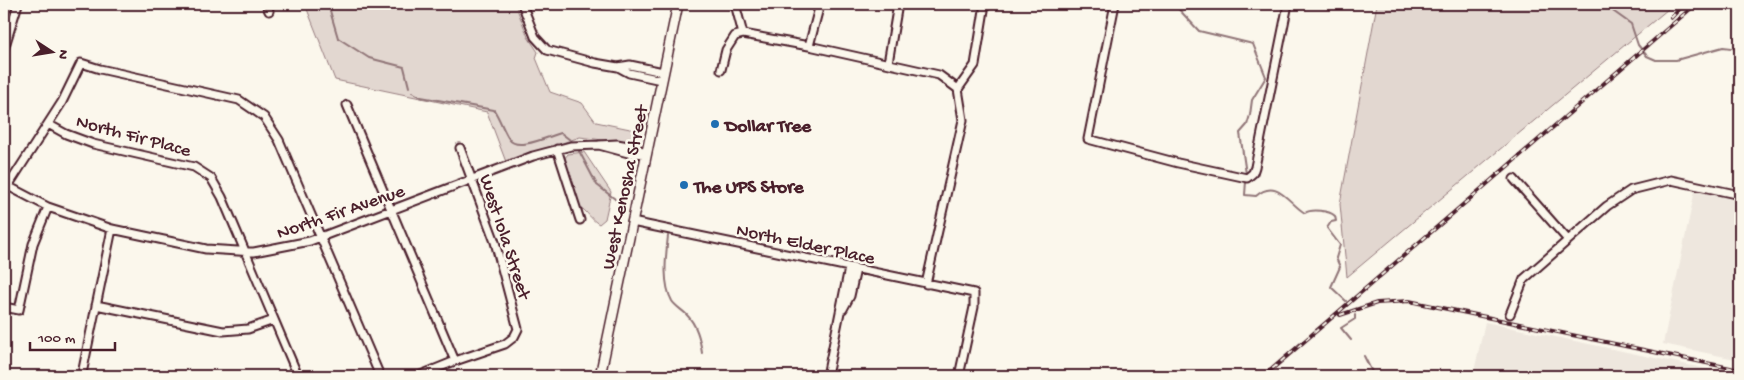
<svg xmlns="http://www.w3.org/2000/svg" width="1744" height="380" font-family="'Gochi Hand',sans-serif">
  <style>
    .built { fill: #eee7de }
    .green { fill: #e2d7d0; stroke: #967b7e }
    .lines { fill: none; stroke-linecap: round; stroke-linejoin: round }
    .stream { stroke: #907477; stroke-width: 2 }
    .minor-casing { stroke: #4a1f2b; stroke-width: 11 }
    .major-casing { stroke: #4a1f2b; stroke-width: 12 }
    .minor { stroke: #fbf7ec; stroke-width: 7 }
    .major { stroke: #fbf7ec; stroke-width: 9 }
    .rail-casing { stroke: #4a1f2b; stroke-width: 4 }
    .rail { stroke: #fbf7ec; stroke-width: 2; stroke-dasharray: 5.5; stroke-linecap: butt }
    .poi-dot { fill: #1f6fb2; stroke: #fbf7ec; stroke-width: 2 }
    .labels { text-anchor: middle; stroke-width: 5; stroke-linejoin: round; paint-order: stroke }
    .poi-label { font-size: 19px; font-weight: bold; fill: #4a1f2b; stroke: #fbf7ec; text-anchor: start }
    .street-label { font-size: 19px; fill: #4a1f2b; stroke: #fbf7ec }
  </style>
  <rect width="100%" height="100%" fill="#fbf7ec"/>
  <filter id="ink" filterUnits="userSpaceOnUse"><feTurbulence type="fractalNoise" baseFrequency=".02" numOctaves="2"/><feDisplacementMap in="SourceGraphic" scale="10" xChannelSelector="R" yChannelSelector="G"/><feConvolveMatrix kernelMatrix="1 2 1 2 8 2 1 2 1" color-interpolation-filters="sRGB"/></filter>
  <g filter="url(#ink)">
    <path class="built" d="M1695,190L1740,199V360L1663,344Z
      M1485,322L1740,376H1473Z"/>
    <path class="green" d="M305,4H515L528,37L538,52L536,58L550,92L582,103L596,122L635,130L632,144L580,137L506,162L487,112L335,80Z
      M1377,4H1674L1347,277L1340,204Z
      M584,152L611,192L605,219L599,224C590,219 588,212 580,207L564,159L568,154Z"/>
    <g class="lines">
      <path class="stream" d="M328,4L338,38L369,58L404,67L409,87
        M1174,4L1199,31L1253,44L1266,77L1252,100L1250,115L1247,125L1240,133L1246,174
        M1603,4L1631,24L1638,45L1647,56L1656,60H1676L1723,47L1740,49
        M412,92L421,97L494,110C500,119 503,130 509,139C517,152 549,136 561,133L574,143
        M577,147L597,185L624,206
        M1246,181L1245,195L1256,196C1277,177 1289,204 1305,213C1311,209 1329,210 1335,216L1336,221L1331,222L1327,228L1340,245L1336,258L1340,267L1331,287L1346,301
        M668,236C666,255 662,283 672,301C675,306 682,310 686,314C697,325 700,339 702,353
        M1351,340L1341,328L1355,319V315
        M1364,356L1374,376"/>
      <defs>
        <path id="minor" d="M266,4L269,11
          M522,4L535,37L547,50L595,63L618,67L630,65L663,72
          M1115,4L1088,139L1178,163L1247,178L1253,173L1255,167L1288,4
          M743,34L809,46L939,75L958,89
          M809,46L820,4
          M4,49L18,4
          M888,63L898,4
          M618,67L629,73L661,80
          M721,70L726,50L735,36L743,34L735,4
          M347,105L455,361
          M48,124L66,134L93,144L194,167L211,178L222,197L298,376
          M617,144L634,147L646,153L632,154L599,145Z
          M557,149L580,220
          M1514,179L1568,240
          M4,184L48,207L112,229L206,249L254,252L310,241L533,156L571,146L599,145
          M8,186L62,102L81,63L100,69L239,100L264,117L279,140L380,376
          M632,222L974,293V307L959,376
          M926,284L963,120L958,89L975,65L985,4
          M96,305L223,331L248,329L274,320
          M4,307L19,310L33,244L48,207
          M843,309L850,296L856,269
          M1510,314L1524,279L1607,206L1631,190L1671,180L1740,195
          M83,369L112,229
          M418,376L455,361L505,344L514,337L518,329L495,242L460,148
          M827,376L849,268"/>
        <path id="major" d="M600,376L678,4"/>
      </defs>
      <use href="#minor" class="minor-casing"/>
      <use href="#major" class="major-casing"/>
      <use href="#minor" class="minor"/>
      <use href="#major" class="major"/>
      <defs>
        <path id="rail" d="M1671,18L1684,4
          M1340,315L1377,303L1409,301L1740,370
          M1264,376L1696,4"/>
      </defs>
      <use href="#rail" class="rail-casing"/>
      <use href="#rail" class="rail"/>
    </g>
  </g>
  <g class="poi-dot">
    <circle cx="715" cy="124" r="5"/>
    <circle cx="684" cy="185" r="5"/>
  </g>
  <g class="labels">
    <g class="poi-label">
      <text x="725" y="131">Dollar Tree</text>
      <text x="694" y="192">The UPS Store</text>
    </g>
    <g class="street-label">
      <text transform="translate(134 134) rotate(15)" y="7">North Fir Place</text>
      <text transform="translate(623 187) rotate(-78)" y="7">West Kenosha Street</text>
      <text transform="translate(340 210) rotate(-19)" y="7">North Fir Avenue</text>
      <text transform="translate(507 236) rotate(72)" y="7">West Iola Street</text>
      <text transform="translate(806 242) rotate(12)" y="7">North Elder Place</text>
    </g>
  </g>
  <rect width="1744" height="380" fill="none" stroke="#fbf7ec" stroke-width="20"/>
  <rect x="10" y="10" width="1724" height="360" fill="none" stroke="#4a1f2b" stroke-width="2" filter="url(#ink)"/>
  <g transform="translate(52 52) rotate(102)" stroke="#fbf7ec" stroke-width="4" paint-order="stroke">
  <path d="M0-4L9 19L0 12L-9 19Z" fill="#4a1f2b"/>
  <text y="-8" font-size="14" font-weight="bold" text-anchor="middle" fill="#4a1f2b">N</text>
  </g>
  <path d="M30 342v8h85v-8" fill="none" stroke="#4a1f2b" stroke-width="2.5"/>
  <text x="38" y="342" font-size="15" fill="#4a1f2b" stroke="#fbf7ec" stroke-width="4" paint-order="stroke">100 m</text>
</svg>
